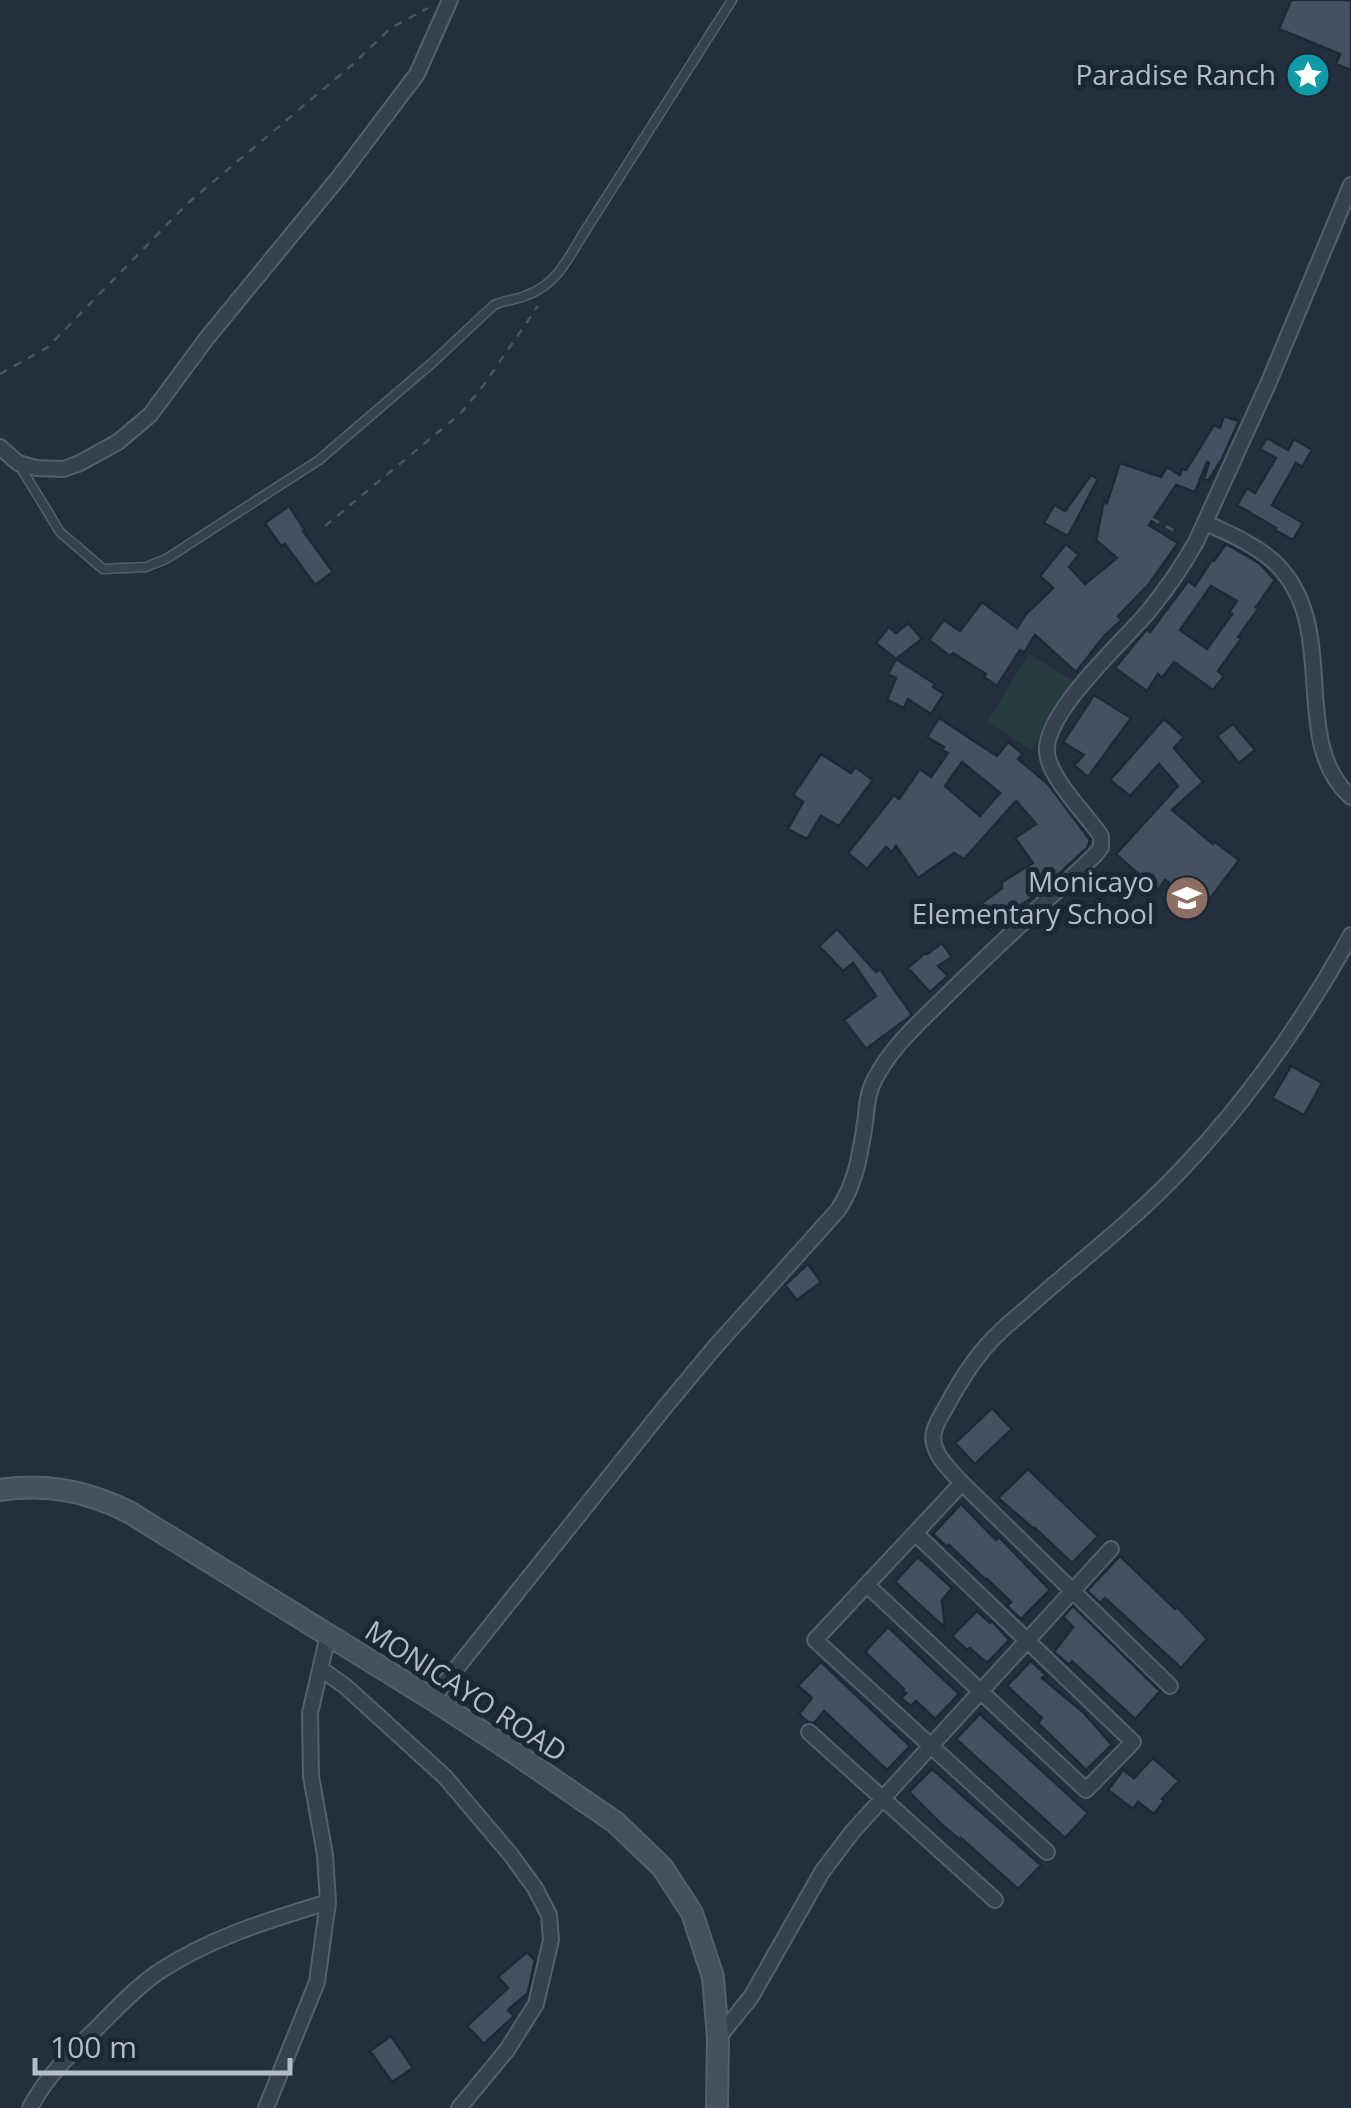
<svg xmlns="http://www.w3.org/2000/svg" width="1351" height="2108" font-family="'Open Sans',sans-serif">
  <style>
    .green { fill: #263c3f }
    .building { fill: #455162; stroke: #1f2835; stroke-width: 2.5; fill-rule: evenodd }
    .lines { fill: none; stroke-linecap: round; stroke-linejoin: round }
    .lane-casing { stroke: #565f6c; stroke-width: 11 }
    .street-casing { stroke: #565f6c; stroke-width: 18 }
    .secondary-casing { stroke: #565f6c; stroke-width: 24 }
    .path { stroke: #44595c; stroke-width: 2.5; stroke-dasharray: 8 8; stroke-linecap: butt }
    .lane { stroke: #38414e; stroke-width: 8 }
    .street { stroke: #38414e; stroke-width: 14 }
    .secondary { stroke: #465061; stroke-width: 20 }
    .labels { text-anchor: middle; stroke-width: 10; stroke-linejoin: round; paint-order: stroke }
    .poi-label { font-size: 28px; fill: #b4bcc9; stroke: #1d2633; text-anchor: end }
    .street-label { font-size: 28px; fill: #b4bcc9; stroke: #1d2633 }
  </style>
  <rect width="100%" height="100%" fill="#242f3e"/>
  <path class="green" d="M1029,654L1075,682L1032,750L987,722Z"/>
  <path class="building" d="M1291,0H1351V70L1336,64L1340,54L1279,29Z
    M1224,416L1239,421L1222,459L1208,481L1204,479L1209,463L1207,462L1195,492L1176,485L1149,525L1178,543L1149,584L1118,616L1122,620L1105,635L1076,672L1035,635L1024,653L1020,650L997,686L984,677L986,674L953,653L950,656L929,640L944,620L960,631L982,602L1017,628L1026,614L1053,588L1040,576L1066,544L1079,555L1069,567L1085,584L1117,558L1096,540L1104,501L1107,503L1120,463L1161,477L1167,467L1180,475L1182,469L1186,470L1214,425L1220,428Z
    M1267,438L1288,450L1294,439L1312,450L1302,467L1296,463L1272,505L1303,523L1293,540L1275,530L1276,528L1237,505L1247,488L1255,493L1276,458L1260,449Z
    M1091,475L1098,479L1068,536L1044,523L1054,505L1065,511Z
    M289,506L305,530L303,531L333,572L315,585L285,544L281,546L265,523Z
    M1226,544L1259,563L1275,580L1256,607L1259,608L1238,637L1241,639L1218,671L1224,676L1213,690L1174,662L1162,678L1158,674L1147,691L1115,668L1147,629L1150,632L1188,581L1195,586L1212,560L1214,561ZM1211,586L1237,601L1229,612L1232,614L1207,649L1180,630Z
    M908,623L922,639L896,659L935,684L933,687L944,694L931,714L908,699L904,708L887,700L896,678L888,674L896,659L876,643L889,627L896,633Z
    M1094,695L1131,718L1088,777L1074,765L1084,755L1063,742Z
    M939,718L997,756L1008,742L1023,754L1018,759L1048,784L1090,840L1087,848L1035,896L1009,912L1012,915L991,931L974,909L1002,888V882L1033,863L1015,838L1036,824L1016,801L964,859L954,853L918,878L896,846L892,852L886,847L867,869L848,853L894,795L899,799L920,769L931,777L948,753L942,750L944,747L927,737ZM962,762L1000,793L980,816L945,786Z
    M1164,719L1184,737L1174,748L1203,782L1172,810L1213,844L1215,842L1239,860L1203,908L1165,880L1157,891L1116,854L1178,786L1159,764L1130,796L1110,780Z
    M1233,724L1255,750L1239,763L1217,736Z
    M821,754L851,773L855,767L873,780L839,826L821,816L807,839L788,829L803,802L793,795Z
    M837,929L876,972L880,969L912,1015L866,1049L844,1020L876,996L853,963L843,971L819,946Z
    M942,943L952,957L938,966L948,976L930,992L908,968L926,952L927,954Z
    M1291,1066L1322,1083L1304,1115L1272,1098Z
    M808,1264L821,1282L797,1300L785,1285Z
    M992,1408L1012,1429L975,1464L955,1443Z
    M1028,1469L1098,1536L1072,1563L1035,1528L1034,1529L998,1498Z
    M961,1504L996,1540L999,1537L1050,1590L1021,1619L1007,1606L1011,1602L987,1579L986,1580L949,1545L947,1547L933,1534Z
    M1120,1556L1175,1609L1177,1607L1207,1639L1181,1668L1105,1598L1100,1603L1087,1591Z
    M918,1557L952,1588L942,1600L945,1628L895,1582Z
    M1073,1606L1160,1691L1135,1719L1072,1661L1069,1665L1054,1652L1073,1627L1063,1617Z
    M977,1611L990,1623L992,1621L1009,1640L987,1663L970,1648L967,1650L952,1636Z
    M888,1627L959,1694L935,1719L916,1701L911,1706L901,1698L906,1693L902,1691L904,1689L865,1652Z
    M1031,1661L1046,1675L1042,1678L1083,1712L1112,1745L1086,1770L1038,1723L1042,1718L1007,1686Z
    M821,1662L910,1746L887,1770L824,1711L814,1723L808,1722L799,1714L812,1698L798,1686Z
    M980,1714L1088,1813L1065,1838L956,1739Z
    M1153,1758L1179,1781L1162,1799L1164,1801L1154,1814L1138,1802L1133,1809L1108,1790L1123,1770L1134,1778Z
    M932,1769L1041,1865L1018,1889L961,1838L960,1840L940,1823L909,1792Z
    M527,1952L535,1960L528,1993L508,2010L514,2016L484,2044L467,2026L508,1988L498,1977Z
    M391,2036L413,2068L392,2082L370,2051Z"/>
  <g class="lines">
    <defs>
      <path id="lane" d="M18,463L60,532L103,569L146,567L166,559L319,460L432,363L494,305C504,300 515,300 525,296C554,286 566,263 580,239L732,0"/>
      <path id="street" d="M0,447L18,463L36,468L63,469L78,464L118,442L150,415L207,338L340,176L417,74L450,0
        M1206,523C1230,534 1254,544 1273,561C1343,625 1287,741 1351,797
        M962,1483L815,1640L1047,1852
        M867,1585L1086,1790L1133,1742L915,1533
        M321,1669L345,1686L445,1777L511,1855L535,1888L549,1915L551,1940L536,2004L507,2050L459,2108
        M1170,1686L962,1483C950,1470 929,1451 934,1432C936,1422 943,1413 947,1405C959,1383 973,1360 990,1342C1003,1327 1020,1315 1035,1301C1085,1257 1137,1217 1182,1169C1249,1099 1305,1018 1351,935
        M432,1699L665,1407L715,1347L838,1210C856,1183 860,1155 865,1123C867,1108 867,1093 875,1079C891,1047 920,1022 945,997C994,949 1045,902 1095,855L1101,847V836C1086,814 1050,779 1047,753C1043,713 1123,642 1148,612C1166,590 1182,567 1196,542L1268,384L1351,185
        M809,1732L995,1900
        M718,2038L751,1997L822,1872L853,1831L1111,1549
        M30,2108C45,2078 70,2054 94,2031C114,2011 134,1989 157,1973C209,1938 269,1920 328,1902
        M266,2108L317,1982L328,1902L325,1855L311,1776L310,1713L328,1635"/>
      <path id="secondary" d="M0,1490C47,1483 87,1491 129,1512L432,1699L516,1754L615,1822L662,1867L692,1913L713,1977L718,2038L717,2108"/>
    </defs>
    <use href="#lane" class="lane-casing"/>
    <use href="#street" class="street-casing"/>
    <use href="#secondary" class="secondary-casing"/>
    <path class="path" d="M0,374L48,347L188,203L352,65L391,28L428,8
      M1138,511L1180,534
      M325,526L460,414L483,386L538,306"/>
    <use href="#lane" class="lane"/>
    <use href="#street" class="street"/>
    <use href="#secondary" class="secondary"/>
  </g>
  <defs>
    <symbol id="sight-disc" viewBox="-11 -11 22 22"><circle r="9.5" fill="#0f9aa8" stroke="#1d2633"/><path d="M0-6L1.8-2.2L6-1.7L2.9 1.2L3.7 5.4L0 3.3L-3.7 5.4L-2.9 1.2L-6-1.7L-1.8-2.2Z" fill="#fff"/></symbol>
    <symbol id="school-disc" viewBox="-11 -11 22 22"><circle r="9.5" fill="#8d6e63" stroke="#1d2633"/><path d="M0-5L7-2L0 1L-7-2ZM-4 1L0 2.5L4 1V4Q0 6-4 4Z" fill="#fff"/></symbol>
  </defs>
  <g fill-rule="evenodd">
    <use href="#sight-disc" x="1283" y="50" width="50" height="50"/>
    <use href="#school-disc" x="1162" y="873" width="50" height="50"/>
  </g>
  <g class="labels">
    <g class="poi-label">
      <text x="1276" y="85">Paradise Ranch</text>
      <text x="1154" y="892">Monicayo<tspan x="1154" dy="32">Elementary School</tspan></text>
    </g>
    <g class="street-label">
      <text transform="translate(466 1691) rotate(33)" y="10">MONICAYO ROAD</text>
    </g>
  </g>
  <path d="M35 2058v15h255v-15" fill="none" stroke="#b4bcc9" stroke-width="5"/>
  <text x="50" y="2058" font-size="30" fill="#b4bcc9" stroke="#1d2633" stroke-width="8" paint-order="stroke">100 m</text>
</svg>
